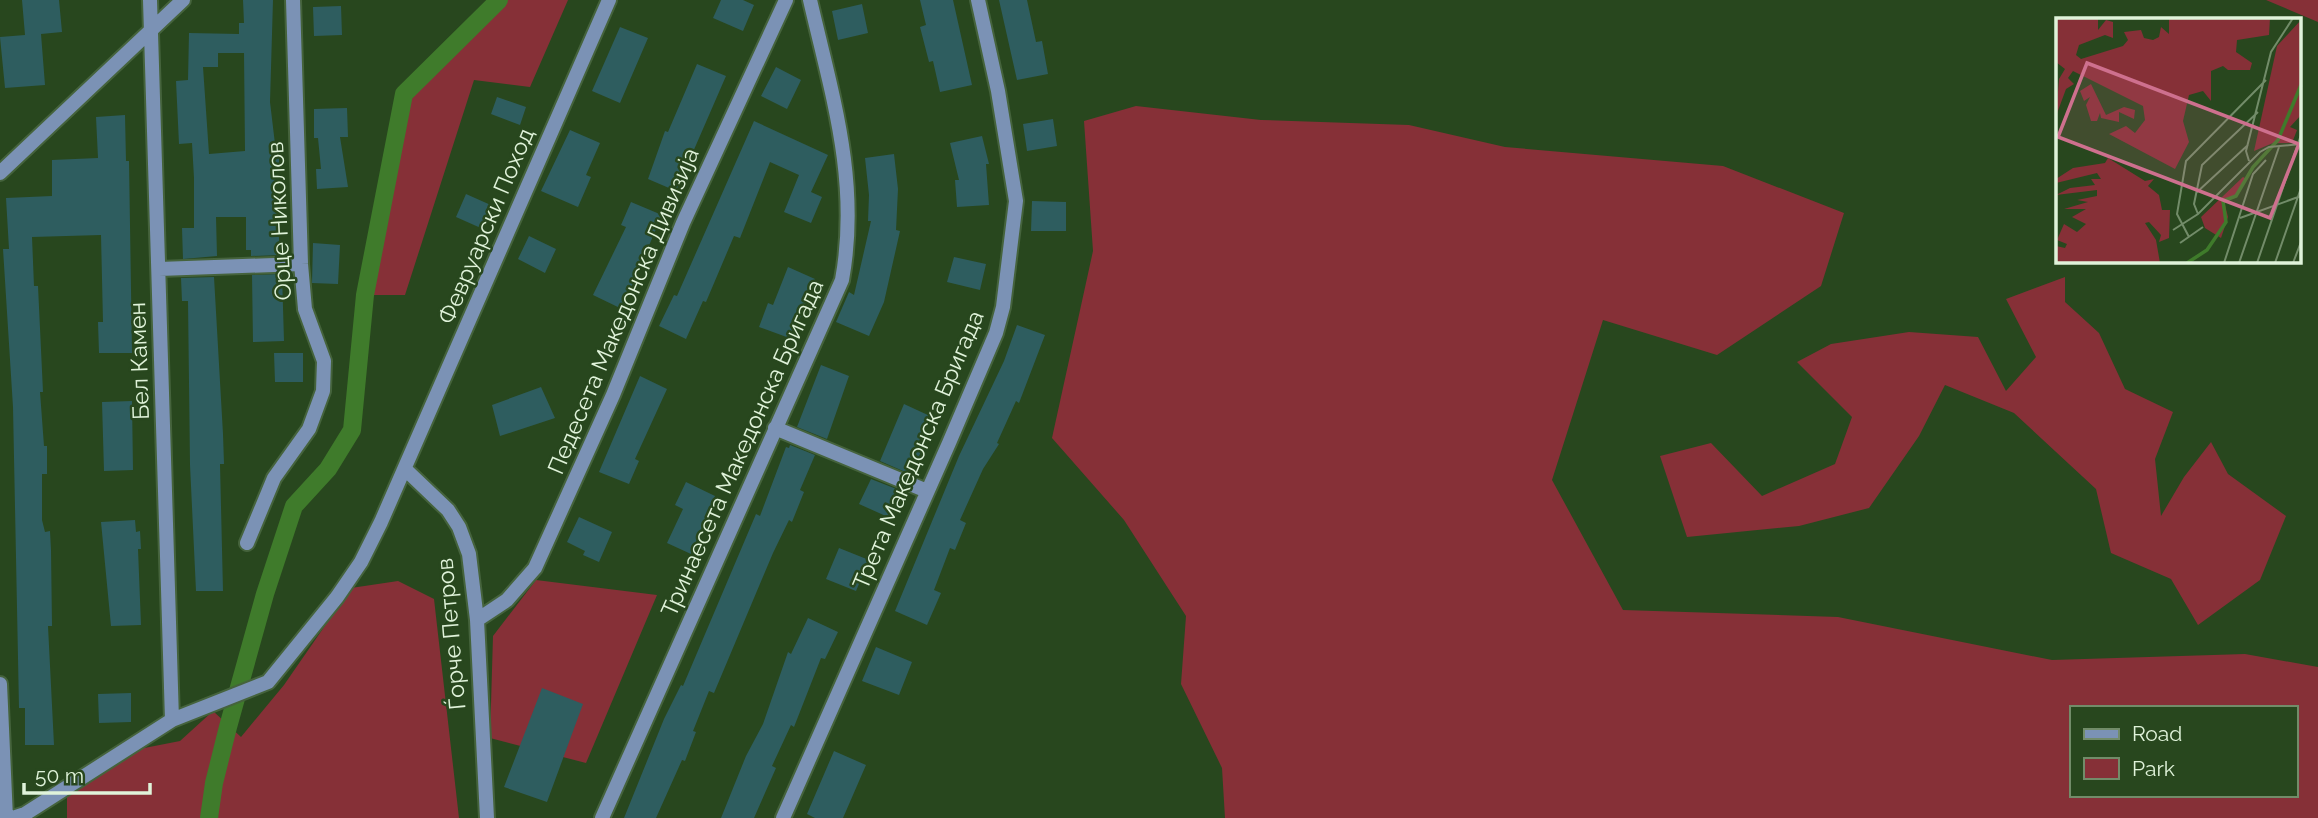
<svg xmlns="http://www.w3.org/2000/svg" width="2318" height="818" font-family="Raleway,sans-serif">
  <style>
    .green { fill: #863037; fill-rule: evenodd }
    .lines { fill: none; stroke-linecap: round; stroke-linejoin: round }
    .canal { stroke: #3f7b2b; stroke-width: 18 }
    .building { fill: #2e5d5f; fill-rule: evenodd }
    .minor-casing { stroke: #45633c; stroke-width: 18 }
    .minor { stroke: #7b92b5; stroke-width: 14 }
    .labels { text-anchor: middle; stroke-width: 5; stroke-linejoin: round; paint-order: stroke }
    .street-label { font-size: 23px; fill: #e0f3da; stroke: #28471e }
    .inset-river { fill: none; stroke: #3f7b2b; stroke-width: 3.5 }
    .inset-road { fill: none; stroke: #728c69; stroke-width: 2 }
    .view { fill: #ce708e; fill-opacity: 0.15; stroke: #ce708e; stroke-width: 3.5 }
    .inset-edge { fill: none; stroke: #e0f3da; stroke-width: 3.5 }
  </style>
  <rect width="100%" height="100%" fill="#28471e"/>
  <path class="green" d="M499,0H568L530,87L474,80L405,295H365L399,99Z
    M2266,0H2318V22Z
    M1136,106L1261,120L1409,125L1505,147L1723,166L1844,213L1821,286L1717,355L1603,320L1552,480L1623,610L1838,617L2052,660L2245,654L2318,667V818H1225L1222,768L1181,684L1186,616L1124,520L1052,438L1093,251L1084,121ZM2071,708H2295V795H2071Z
    M2065,277V302L2099,333L2125,389L2173,412L2155,459L2161,516L2184,477L2211,442L2228,474L2286,516L2260,580L2198,625L2171,579L2111,553L2096,489L2014,413L1945,385L1919,436L1869,508L1799,526L1687,537L1660,456L1711,443L1762,496L1835,464L1852,417L1797,362L1831,344L1909,332L1978,337L2006,391L2036,357L2006,299Z
    M536,580L657,595L586,763L490,738L493,636Z
    M398,581L434,599L459,818H67V797L129,751L180,741L213,711L241,737L284,685L351,588Z"/>
  <g class="lines">
    <path class="canal" d="M209,818L214,783L228,727L265,594L294,506L328,469L352,430L365,295L404,94L499,0"/>
  </g>
  <path class="building" d="M22,0H59L62,32L41,34L45,85L5,88L0,37L25,35Z
    M243,0H273L270,102L275,144H279V171H275L280,255L251,256V250H246V217H216L217,256L183,259L182,228H194V178L192,143L179,144L176,81L188,80L189,33L239,34V23H244ZM218,53H244L245,151L209,154L203,67H218Z
    M721,0H743L754,5L743,31L713,18Z
    M920,0H953L972,85L940,92L933,61L929,62L920,27L926,25Z
    M999,0H1027L1036,42L1042,41L1048,74L1017,80Z
    M862,4L868,33L838,40L832,11Z
    M341,6L342,35L314,36L313,7Z
    M620,27L648,38L620,103L592,91Z
    M697,64L726,76L676,191L648,179L665,131L668,132Z
    M776,67L801,80L787,109L761,96Z
    M497,97L526,107L520,125L491,114Z
    M347,108L348,137H340L348,187L317,189L316,169H321L318,138H314V109Z
    M125,115L126,161H129L132,353H99L98,322H103L101,235L32,237L34,286H38L43,392H40L44,446H47V474H42V520L45,532L50,531L51,550L52,626H48L54,745H25V708H19L13,407L3,249H9L6,198L52,196V160L98,158L96,117Z
    M1053,119L1057,146L1027,151L1023,124Z
    M754,121L828,155L811,192L822,197L811,223L784,212L799,175L770,162L740,238L734,236L706,302L703,301L686,339L659,326L674,295L677,296Z
    M570,130L600,143L586,175L591,177L578,207L541,191Z
    M982,136L989,164H986L989,205L957,207L955,180H959L950,143Z
    M894,154L898,189L896,230L900,231L884,302L869,336L836,322L849,292L854,295L871,221H868L869,195L865,158Z
    M466,194L493,206L483,229L456,217Z
    M1032,201L1066,202V231H1031Z
    M631,202L662,215L622,309L593,295L626,227L621,225Z
    M529,236L556,249L545,273L518,259Z
    M313,243L340,245L338,284L312,283Z
    M954,257L986,264L980,290L947,282Z
    M788,267L815,279L792,339L759,327L768,303L773,305Z
    M282,274L284,341L253,342L252,275Z
    M214,277L223,434L224,464H220L223,591H196L190,465L188,301H182L181,278Z
    M1017,325L1045,335L1019,403L1016,401L997,443L999,444L983,469L960,520L966,523L955,550L950,548L934,590L941,593L927,625L895,611L959,456L1004,361Z
    M274,353H303V382H275Z
    M821,365L849,376L827,439L797,427Z
    M640,376L667,389L635,459L639,461L629,484L599,472Z
    M541,387L555,418L500,436L492,405Z
    M132,401L133,470L104,471L102,402Z
    M904,404L930,416L915,450L921,452L910,474L880,461Z
    M790,445L815,455L800,490L804,492L792,522L789,520L773,553L714,693L709,691L693,731L696,732L685,761L682,760L656,818H624L664,719L681,685L683,686L756,514L760,516L786,447L789,448Z
    M871,479L899,490L888,517L859,504Z
    M686,482L715,496L691,554L667,543L683,509L675,505Z
    M579,517L612,532L599,562L583,555L585,551L567,542Z
    M135,520L136,532L140,531L141,549H138L141,625L111,626L101,522Z
    M839,548L869,560L856,591L826,579Z
    M808,618L838,632L825,659L821,658L794,727L791,725L772,766L776,768L754,818H721L746,756L763,724L788,652L791,654Z
    M876,647L912,662L899,695L862,681Z
    M542,688L583,704L547,802L504,787Z
    M131,693V722L99,723L98,694Z
    M834,751L866,765L843,818H815L807,814Z"/>
  <g class="lines">
    <defs>
      <path id="minor" d="M150,0L172,720
        M0,173L183,0
        M159,269L301,264
        M775,428L927,491
        M405,469L448,510L459,527L469,554L477,620L487,818
        M247,543L274,478L309,429L323,391L324,361L305,309L301,264L293,0
        M477,620L507,600L535,568L613,395L683,223L786,0
        M0,684L6,818
        M13,818L25,814L172,720L268,682L337,597L361,562L381,522L609,0
        M602,818L842,280C860,182 832,95 810,0
        M783,818L949,443L996,333L1003,307L1016,201L998,91L978,0"/>
    </defs>
    <use href="#minor" class="minor-casing"/>
    <use href="#minor" class="minor"/>
  </g>
  <g class="labels">
    <g class="street-label">
      <text transform="translate(279 221) rotate(-93)" y="8">Орце Николов</text>
      <text transform="translate(486 226) rotate(-67)" y="8">Февруарски Поход</text>
      <text transform="translate(623 311) rotate(-67)" y="8">Педесета Македонска Дивизија</text>
      <text transform="translate(139 361) rotate(-92)" y="8">Бел Камен</text>
      <text transform="translate(742 448) rotate(-66)" y="8">Тринаесета Македонска Бригада</text>
      <text transform="translate(918 450) rotate(-67)" y="8">Трета Македонска Бригада</text>
      <text transform="translate(451 634) rotate(-95)" y="8">Ѓорче Петров</text>
    </g>
  </g>
  <g transform="translate(2056 18)">
    <rect width="245" height="245" fill="#28471e"/>
    <path d="M0,0H42V12L50,2L57,4V20L49,17L23,27L20,37L25,41L67,28L72,22L68,14L85,12L88,20L97,22L103,19L105,9L113,16V0H214L213,17L181,22L180,34L196,45L194,52H172L167,48L155,53V83L147,73L133,77L127,103L133,124L119,151L53,116L70,108L79,115L89,102L87,88L17,53L12,60L18,66L10,71L0,98L3,61L9,51L0,44ZM245,2V97L234,109L241,112L236,125H217L198,133L221,28ZM35,66L50,97L68,89L79,92L78,101L63,94V104L45,100L44,95L41,103H35L30,87L34,79L28,83L24,73ZM52,140L89,163L98,161L92,168L103,177L106,192H114L113,220L103,224L105,217L93,204L89,205L100,222L104,245H0V228L9,230L11,226L1,222L8,206L21,214L30,206L16,199L30,191H8L32,184L21,182L41,178V172L0,177L14,170L39,167L35,161H45L41,155L0,165V161L17,150L49,145ZM187,159L191,161L181,177L168,183L172,199L165,220L149,210L145,199Z" fill="#863037"/>
    <path class="inset-river" d="M131,245L151,232L170,204L167,183L180,178L197,149L222,122L245,67"/>
    <path class="inset-road" d="M193,143L190,133L215,34L237,0M140,175L192,127M142,196L138,186L146,147L202,94M184,200L245,178M117,212L142,196L204,134L213,129L245,126M133,219L121,196L130,143L210,62M124,225L147,209M168,245L197,156L210,142M183,245L223,129M201,245L245,117M219,245L245,170M237,245L245,224"/>
    <path class="view" d="M31,45L243,126L214,200L2,119Z"/>
    <rect width="245" height="245" class="inset-edge"/>
  </g>
  <rect x="2070" y="706" width="228" height="91" fill="#28471e" stroke="#728c69" stroke-width="2"/>
  <rect x="2084" y="729" width="35" height="10" fill="#7b92b5" stroke="#728c69" stroke-width="2"/>
  <text x="2132" y="741" font-size="21" fill="#e0f3da">Road</text>
  <rect x="2084" y="758" width="35" height="21" fill="#863037" stroke="#728c69" stroke-width="2"/>
  <text x="2132" y="776" font-size="21" fill="#e0f3da">Park</text>
  <path d="M24 783v10h126v-10" fill="none" stroke="#e0f3da" stroke-width="3.5"/>
  <text x="35" y="783" font-size="21" fill="#e0f3da" stroke="#28471e" stroke-width="5" paint-order="stroke">50 m</text>
</svg>
